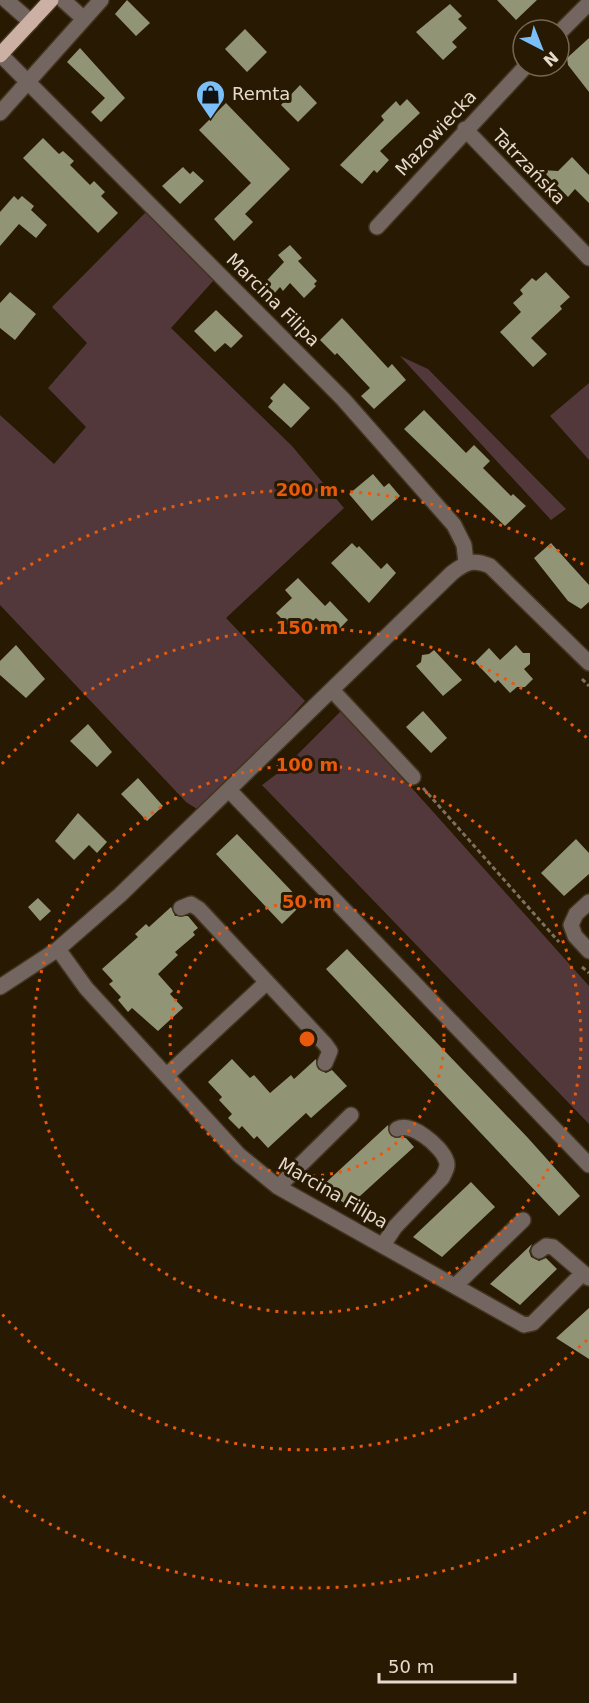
<svg xmlns="http://www.w3.org/2000/svg" width="589" height="1703" font-family="'DejaVu Sans',sans-serif">
  <style>
    .green { fill: #52383b }
    .building { fill: #919475 }
    .lines { fill: none; stroke-linecap: round; stroke-linejoin: round }
    .minor-casing { stroke: #42341e; stroke-width: 18 }
    .major-casing { stroke: #42341e; stroke-width: 18 }
    .path { stroke: #7e715f; stroke-width: 3; stroke-dasharray: 4.5 3; stroke-linecap: butt }
    .minor { stroke: #736560; stroke-width: 15 }
    .major { stroke: #ccb0a4; stroke-width: 15 }
    .ring { fill: none; stroke: #e8590c; stroke-width: 3; stroke-dasharray: 3 6 }
    .labels { text-anchor: middle; stroke-width: 6; stroke-linejoin: round; paint-order: stroke }
    .poi-label { font-size: 18px; fill: #e5dbcd; stroke: #281902; text-anchor: start }
    .street-label { font-size: 18px; fill: #e5dbcd; stroke: #281902 }
    .centre { fill: #e8590c; stroke: #281902; stroke-width: 3 }
    .ring-label { font-size: 18px; text-anchor: middle; font-weight: bold; fill: #e8590c; stroke: #281902; stroke-width: 6; stroke-linejoin: round; paint-order: stroke }
  </style>
  <rect width="100%" height="100%" fill="#281902"/>
  <path class="green" d="M147,211L214,280L171,328L292,446L344,508L226,618L305,701L269,741L197,809L186,802L0,605V415L54,464L86,427L48,388L87,343L52,307Z
    M400,356L428,369L566,509L551,520Z
    M589,383V460L550,416Z
    M342,710L589,986V1124L262,785L282,770Z"/>
  <path class="building" d="M127,0L150,23L136,36L115,14Z
    M497,0H537L516,20Z
    M450,4L462,16L458,19L467,28L452,42L457,47L443,60L416,32Z
    M245,29L267,52L247,72L225,49Z
    M589,38V92L568,65L567,58Z
    M80,48L125,98L101,122L91,112L105,98L67,62Z
    M300,85L317,103L298,122L281,105Z
    M407,99L420,113L380,151L389,160L377,173L374,170L362,184L340,165L384,120L381,116L396,101L400,106Z
    M226,103L290,169L245,214L253,222L234,241L214,219L251,183L199,130Z
    M43,138L59,154L63,151L74,161L70,165L90,185L94,181L105,192L101,196L118,213L98,233L23,158Z
    M572,157L589,175V203L575,189L568,197L542,170L558,171Z
    M183,167L190,174L193,171L204,181L180,204L162,186Z
    M14,196L18,200L22,196L34,206L31,210L47,225L36,238L19,224L0,246V212Z
    M290,245L302,258L298,261L317,281L314,284L316,286L304,298L290,283L283,291L280,287L266,303L255,293L284,262L278,255Z
    M546,272L570,297L560,306L562,309L531,338L547,354L533,367L500,332L521,312L513,303L523,294L520,290L532,278L536,281Z
    M10,292L36,314L15,340L0,328V303Z
    M216,310L243,336L231,348L225,343L215,352L194,331Z
    M342,318L388,368L392,364L406,380L374,409L361,396L370,388L337,353L335,355L320,340Z
    M284,383L310,408L291,428L268,407L273,401L270,398Z
    M424,410L466,453L474,445L490,461L483,468L511,496L513,494L526,506L505,526L404,429Z
    M373,474L384,487L389,483L400,496L372,521L349,494Z
    M352,543L357,548L359,546L381,569L387,563L396,573L369,603L331,563Z
    M551,543L589,585V602L581,609L568,601L534,558Z
    M298,578L325,606L330,601L348,620L333,635L316,618L298,635L276,613L292,598L285,590Z
    M16,645L45,679L26,698L0,675V661Z
    M516,645L523,653H530V664L524,669L533,679L525,687H517L510,693L498,680L495,683L475,662L489,648L500,660Z
    M434,650L462,680L443,696L416,666L421,662L422,655L429,654Z
    M423,711L447,738L431,753L406,727Z
    M88,724L112,752L97,767L70,741Z
    M138,778L163,806L147,821L121,794Z
    M78,813L107,842L97,853L89,845L74,860L55,841Z
    M237,834L303,903L282,924L216,854Z
    M576,839L589,853V874L564,896L541,873Z
    M38,898L51,911L40,921L28,907Z
    M171,907L175,916H188L198,928L193,932L195,935L175,952L178,955L158,974L173,991L170,994L183,1008L158,1031L132,1008L128,1012L118,1000L121,997L109,984L113,981L102,969L138,937L135,934L146,924L149,927Z
    M347,949L528,1138L580,1196L559,1216L326,969Z
    M232,1059L250,1078L254,1075L270,1093L291,1075L294,1079L316,1059L318,1069L326,1073L332,1070L347,1086L311,1118L306,1113L268,1148L257,1136L254,1139L242,1126L239,1129L228,1118L232,1114L219,1100L222,1097L208,1082Z
    M388,1125L391,1136L406,1138L414,1147L349,1206L320,1188Z
    M471,1182L495,1207L442,1257L413,1237Z
    M532,1244L529,1251L531,1257L539,1261L546,1258L557,1269L520,1305L490,1284Z
    M589,1308V1359L556,1338Z"/>
  <g class="lines">
    <defs>
      <path id="minor" d="M6,0L31,22
        M63,0L84,19
        M559,33L589,3
        M0,54L343,399L454,525L464,545L466,562
        M0,113L101,0
        M465,129L589,258
        M377,227L526,66
        M332,690L413,777
        M229,790L589,1165
        M589,902L576,914L571,925L575,936L589,951
        M58,949L86,988L239,1155L278,1187L524,1325L533,1323L583,1273
        M267,982L325,1044L330,1051L325,1063
        M0,987L58,949L120,895L452,573C466,562 473,559 490,566L589,663
        M167,1075L267,982L199,909L191,904L181,908
        M278,1187L351,1115
        M383,1245L395,1227L442,1178C445,1172 449,1166 446,1160C441,1146 411,1121 397,1129
        M539,1251L546,1246L553,1247L589,1278
        M456,1285L523,1220"/>
      <path id="major" d="M0,55L51,0"/>
    </defs>
    <use href="#minor" class="minor-casing"/>
    <use href="#major" class="major-casing"/>
    <path class="path" d="M582,679L589,686
      M423,788L559,942
      M582,967L589,973"/>
    <use href="#minor" class="minor"/>
    <use href="#major" class="major"/>
  </g>
  <g class="ring">
    <circle cx="307" cy="1039" r="137"/>
    <circle cx="307" cy="1039" r="274"/>
    <path d="M587 1340A411 411 0 0 1 2 1314M2 764A411 411 0 0 1 587 738"/>
    <path d="M586 1512A549 549 0 0 1 0 1494M0 584A549 549 0 0 1 586 566"/>
  </g>
  <defs>
    <symbol id="shop-pin" viewBox="-11 -11 22 30"><path d="M0 17L-7.5 6A9.5 9.5 0 1 1 7.5 6Z" fill="#7abff8" stroke="#281902"/><path d="M-5-2.5h2.3a2.7 3.5 0 0 1 5.4 0H5L5.5 6h-11ZM-1.5-2.5h3a1.5 2.3 0 0 0-3 0Z" fill="#111"/></symbol>
  </defs>
  <g fill-rule="evenodd">
    <use href="#shop-pin" x="194" y="78" width="33" height="45"/>
  </g>
  <g class="labels">
    <g class="poi-label">
      <text x="232" y="100">Remta</text>
    </g>
    <g class="street-label">
      <text transform="translate(436 133) rotate(-47)" y="6">Mazowiecka</text>
      <text transform="translate(529 167) rotate(46)" y="6">Tatrzańska</text>
      <text transform="translate(273 300) rotate(45)" y="6">Marcina Filipa</text>
      <text transform="translate(333 1193) rotate(30)" y="6">Marcina Filipa</text>
    </g>
  </g>
  <circle cx="307" cy="1039" r="9" class="centre"/>
  <g class="ring-label">
    <text x="307" y="496">200 m</text>
    <text x="307" y="634">150 m</text>
    <text x="307" y="771">100 m</text>
    <text x="307" y="908">50 m</text>
  </g>
  <g transform="translate(541 48) rotate(138)"><circle r="28" fill="#281902" stroke="#746753" stroke-width="1.5"/>
  <path d="M0-4.5L10 22L0 15L-10 22Z" fill="#7abff8"/>
  <text y="-9" font-size="16" font-weight="bold" text-anchor="middle" fill="#e5dbcd">N</text>
  </g>
  <path d="M379 1673v9h136v-9" fill="none" stroke="#e5dbcd" stroke-width="3"/>
  <text x="388" y="1673" font-size="18" fill="#e5dbcd" stroke="#281902" stroke-width="4.5" paint-order="stroke">50 m</text>
</svg>
